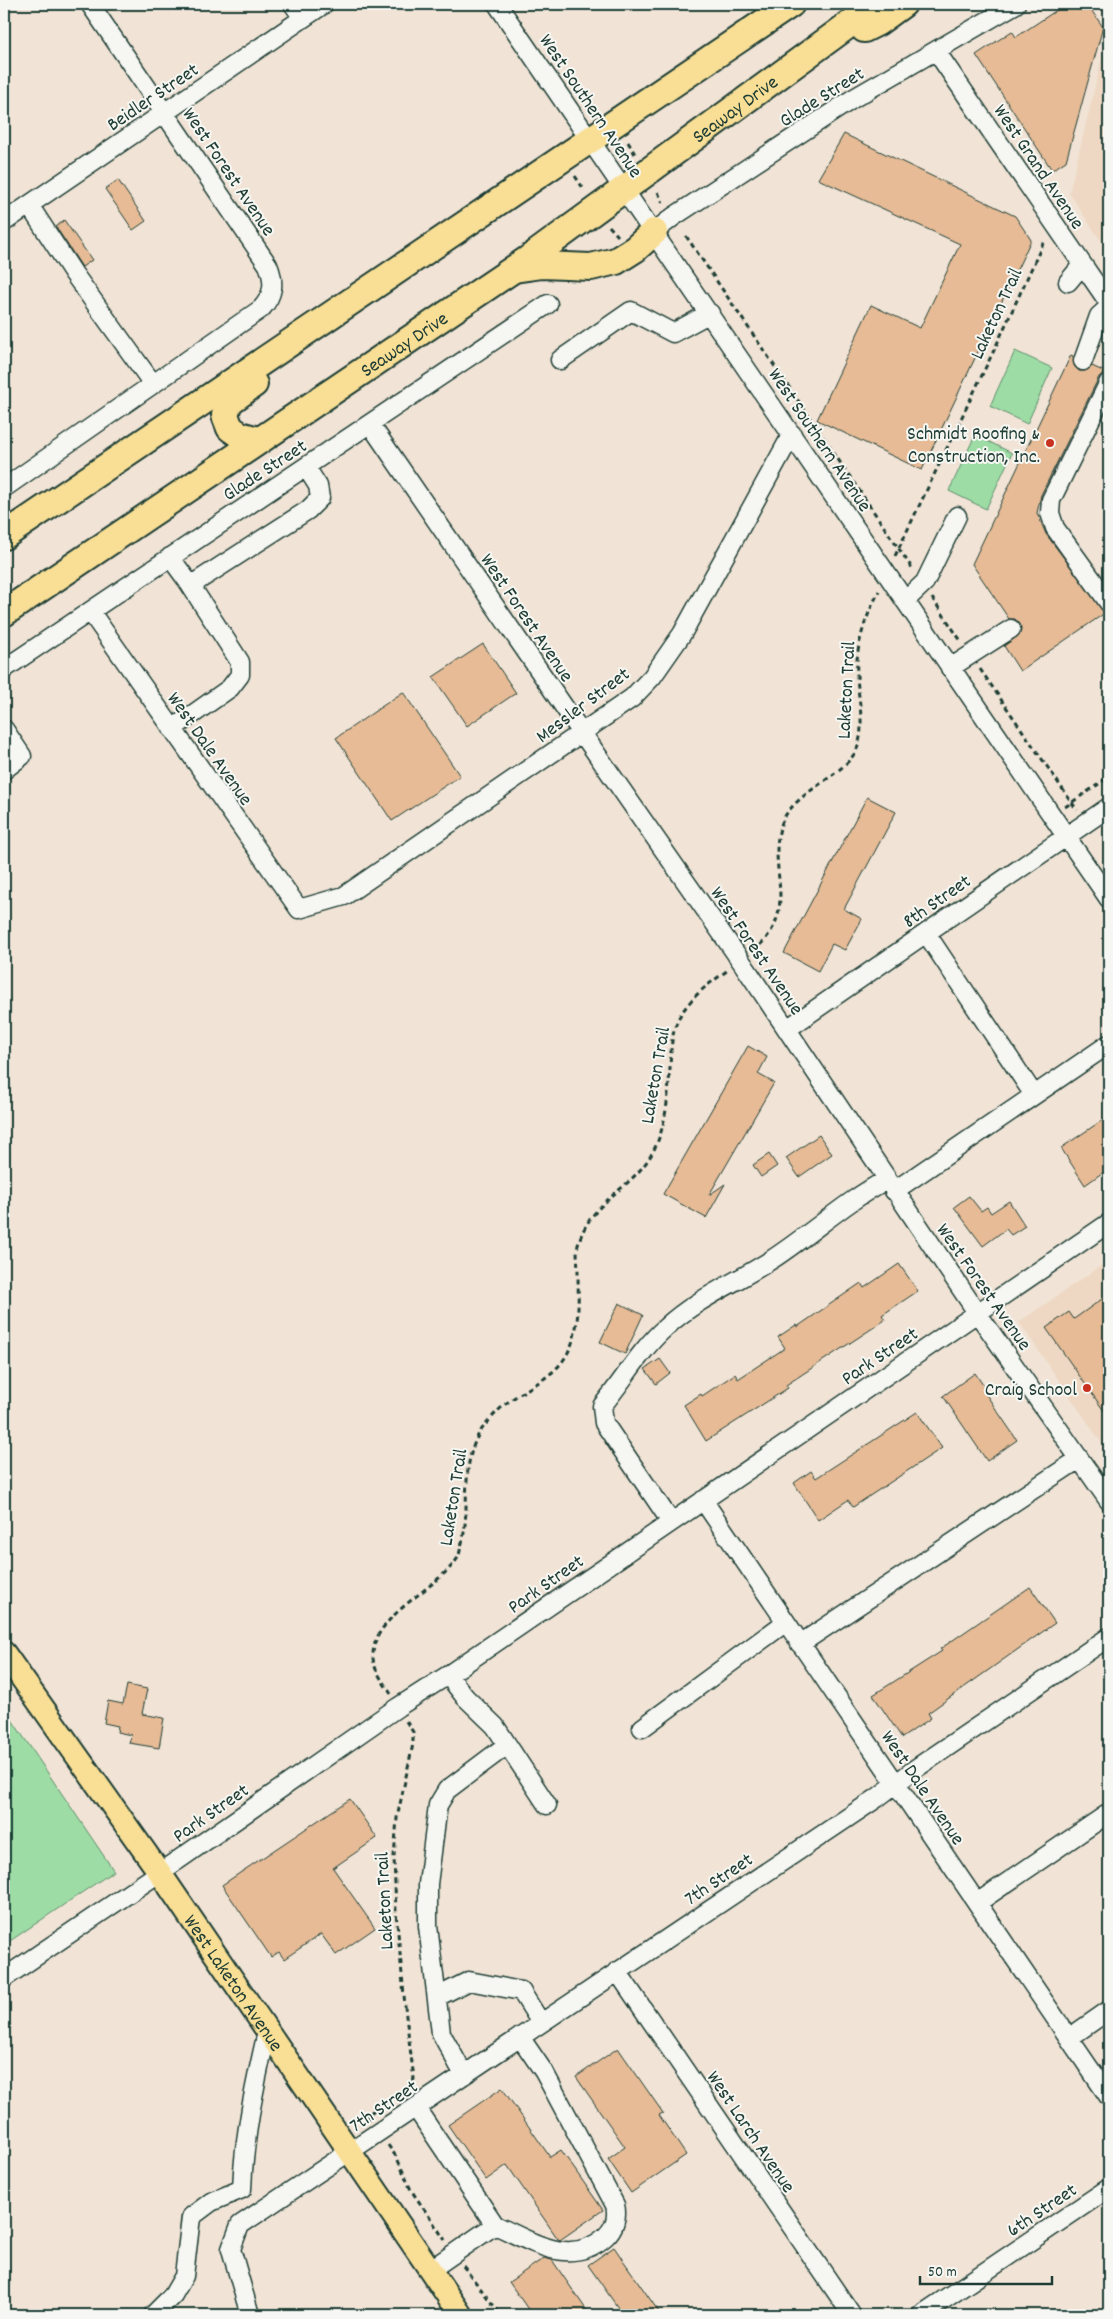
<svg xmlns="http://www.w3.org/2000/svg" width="1113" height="2319" font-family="Dekko,sans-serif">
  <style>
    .built { fill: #eed8c3 }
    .green { fill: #9ddca5; stroke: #5e8c6c }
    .building { fill: #e6bb96; stroke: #1f3d34 }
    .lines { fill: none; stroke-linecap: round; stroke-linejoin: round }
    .minor-casing { stroke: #1f3d34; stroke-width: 21 }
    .major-casing { stroke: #1f3d34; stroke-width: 26 }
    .highway-casing { stroke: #1f3d34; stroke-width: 30 }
    .path { stroke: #1f3d34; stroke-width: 3; stroke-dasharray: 5 4; stroke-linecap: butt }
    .minor { stroke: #f6f6f2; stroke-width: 18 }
    .major { stroke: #f9df96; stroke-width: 22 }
    .highway { stroke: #f9df96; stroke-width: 26 }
    .poi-dot { fill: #c8321e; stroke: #f6f6f2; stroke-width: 2 }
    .labels { text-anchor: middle; stroke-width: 4; stroke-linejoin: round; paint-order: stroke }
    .street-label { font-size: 20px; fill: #1f3d34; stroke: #f6f6f2 }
    .poi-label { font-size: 20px; fill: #1f3d34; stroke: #f6f6f2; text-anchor: end }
  </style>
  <rect width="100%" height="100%" fill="#f1e4d6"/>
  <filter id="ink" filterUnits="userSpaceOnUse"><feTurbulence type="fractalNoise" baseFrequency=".02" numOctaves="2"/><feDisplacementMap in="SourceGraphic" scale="10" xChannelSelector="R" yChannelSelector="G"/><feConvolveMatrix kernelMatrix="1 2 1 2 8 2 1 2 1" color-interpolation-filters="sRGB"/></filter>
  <g filter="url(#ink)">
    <path class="built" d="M1109,29V253L1069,193Z
      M1109,1260V1454L1019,1322Z"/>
    <path class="green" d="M1015,351L1052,368L1027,424L990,406Z
      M975,435L1012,453L986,509L949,491Z
      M4,1708L114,1871L4,1945Z"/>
    <path class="building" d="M1066,4H1087L1103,27L1066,161L1052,170L976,55L1012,31L1016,37Z
      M844,134L1015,216L1031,240L922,470L817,420L871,305L920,328L960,244L818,179Z
      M118,180L146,221L133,230L105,189Z
      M64,220L92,260L82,267L56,227Z
      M1071,355L1073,356L1075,367L1079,371H1085L1092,366L1105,372L1099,377L1041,495L1037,513L1046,534L1105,613L1020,671L1004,646L1020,634V624L1015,619H1009L972,564Z
      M483,644L516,693L467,726L433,677Z
      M403,692L460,776L392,821L336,738Z
      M867,797L896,812L844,909L862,919L845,950L832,944L818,971L784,953Z
      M748,1046L767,1057L758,1074L774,1083L709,1195L725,1184L706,1218L663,1194Z
      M1104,1119L1109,1127V1168L1085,1185L1061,1148Z
      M819,1135L832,1154L799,1177L786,1158Z
      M769,1154L777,1166L761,1177L753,1165Z
      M969,1196L981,1211L987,1207L991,1213L1009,1201L1025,1226L1011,1235L1006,1229L983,1246L954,1207Z
      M899,1264L918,1291L882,1315L885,1320L786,1385L788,1388L706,1441L684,1405L701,1394L702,1396L735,1374L738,1379L785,1348L778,1337L796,1325L797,1327L861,1283L864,1288Z
      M1109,1294V1418L1046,1328L1069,1312L1074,1319Z
      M619,1303L643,1315L625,1354L600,1342Z
      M660,1359L670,1373L656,1384L645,1369Z
      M975,1373L985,1388L983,1390L1017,1440L987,1461L943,1396Z
      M917,1412L942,1448L853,1507L848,1500L818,1520L794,1483L811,1471L816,1478Z
      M1030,1587L1055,1623L928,1713L931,1718L902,1738L873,1695L942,1651L940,1649Z
      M127,1685L147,1689L142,1714L164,1718L159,1748L129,1743L131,1735L117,1732L118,1726L104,1723L108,1701L123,1704Z
      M350,1799L377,1838L333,1868L375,1928L336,1955L321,1934L284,1959L279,1952L271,1957L222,1885Z
      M618,2048L663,2113L659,2115L686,2155L631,2193L608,2159L625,2147L576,2077Z
      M502,2088L550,2157L561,2150L603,2210L560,2240L558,2239L507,2165L486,2180L448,2125Z
      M614,2247L661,2315H623L588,2265Z
      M544,2258L552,2260L590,2315H532L509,2282Z"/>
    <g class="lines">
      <defs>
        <path id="minor" d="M293,4L303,18
          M497,4L1109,899
          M936,51L1109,303
          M29,205L74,274L153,384
          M4,222L324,4
          M654,232L673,217L854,98L1016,4
          M1068,282L1082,265
          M560,360L631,311L673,333L710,313
          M1083,361L1099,316L1109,307
          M1109,382L1051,500L1050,513L1055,528L1109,603
          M370,424L582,733L741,961L978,1314L1109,1501
          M4,488L261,309C274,295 275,282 268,265L90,4
          M170,557L189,583L196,582L308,510L320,498L318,486L306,467
          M905,601L925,582L957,516
          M90,611L299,909L344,896L632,698L652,677L682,634L792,434
          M950,668L1011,629
          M4,669L548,304
          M4,729L22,756L4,770
          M172,729L230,688L240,675V662L189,583
          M926,933L1034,1095
          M787,1029L1109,807
          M894,1191L1109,1044
          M703,1500L1109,2097
          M671,1522L604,1423L602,1406C624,1380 640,1350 666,1327C696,1299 737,1282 771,1260C811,1234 845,1202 886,1180
          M800,1644L1079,1459
          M448,1675L465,1697L495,1726L547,1805
          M642,1728L786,1622
          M977,1903L1109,1813
          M617,1971L852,2315
          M4,1978L181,1858L398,1707L448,1675L1109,1223
          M437,1997L469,1981L521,1991L541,2023
          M1069,2038L1109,2010
          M464,2075L441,2033L428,1926V1884L438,1805L447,1790L507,1745
          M416,2108L495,2225L430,2270
          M495,2225C531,2241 570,2268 605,2237C614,2229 618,2217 615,2205L544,2072L520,2037
          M153,2315L173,2295L184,2276L191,2217L211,2202L242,2189C244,2135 255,2084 267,2032
          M250,2315L231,2249L240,2225L877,1798L915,1769L1109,1637
          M921,2315L1109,2188"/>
        <g id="major">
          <path id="s1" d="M4,1653L160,1873L461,2315"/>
        </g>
        <g id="highway">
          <path d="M864,29L878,22L903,4"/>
          <path d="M514,269L542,265L591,267L616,261L635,249L654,232"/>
          <path d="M254,384L229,402L225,415L230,428L240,435L258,440"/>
          <path d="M4,536L791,4"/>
          <path id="s2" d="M4,613L527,260L877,4"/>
        </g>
      </defs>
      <use href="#minor" class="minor-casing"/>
      <use href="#major" class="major-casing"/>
      <use href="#highway" class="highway-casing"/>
      <path class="path" d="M628,142L635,154
        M575,176L585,191
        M658,192L663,203
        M609,226L618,236
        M686,236L912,568
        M895,556L996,346L1045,239
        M932,598L961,641
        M980,669L1077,810
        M1065,807L1109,777
        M753,951C804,910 763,866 783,820C797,790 849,774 858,746C865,722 858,699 857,675C855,645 866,617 879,591
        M391,1694C384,1683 372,1668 373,1655C373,1615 437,1589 457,1559C460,1555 460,1548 462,1543C471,1507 459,1462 482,1429C488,1422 495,1413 502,1407C522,1389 552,1380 566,1356C581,1331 578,1299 578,1271C578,1263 576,1253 578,1245C590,1202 625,1193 648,1160C666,1133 668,1099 670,1068C671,1050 671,1030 681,1014C694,994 710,983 728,970
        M370,2119L367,2115L410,2087L414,2079L406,2016L396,1912L394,1857L397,1818L413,1744V1732L406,1721
        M388,2145L397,2158L411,2190L445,2240
        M463,2266L501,2315"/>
      <use href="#minor" class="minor"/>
      <use href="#major" class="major"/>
      <use href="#highway" class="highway"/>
    </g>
  </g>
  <g class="poi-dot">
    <circle cx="1050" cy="443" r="5"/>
    <circle cx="1087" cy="1388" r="5"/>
  </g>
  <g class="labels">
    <g class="street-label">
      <text transform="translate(152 96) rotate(-34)" y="7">Beidler Street</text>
      <text transform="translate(821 96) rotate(-32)" y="7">Glade Street</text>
      <text transform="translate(592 105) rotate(56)" y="7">West Southern Avenue</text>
      <text dy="7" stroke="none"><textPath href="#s2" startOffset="888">Seaway Drive</textPath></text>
      <text transform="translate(1040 166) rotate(56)" y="7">West Grand Avenue</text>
      <text transform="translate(230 171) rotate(56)" y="7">West Forest Avenue</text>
      <text transform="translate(995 313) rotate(-65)" y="7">Laketon Trail</text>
      <text dy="7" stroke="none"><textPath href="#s2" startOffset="482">Seaway Drive</textPath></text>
      <text transform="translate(821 439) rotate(56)" y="7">West Southern Avenue</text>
      <text transform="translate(264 469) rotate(-33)" y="7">Glade Street</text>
      <text transform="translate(528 617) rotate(56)" y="7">West Forest Avenue</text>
      <text transform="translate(845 690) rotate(-87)" y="7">Laketon Trail</text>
      <text transform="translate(582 704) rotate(-37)" y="7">Messler Street</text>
      <text transform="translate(211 748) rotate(55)" y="7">West Dale Avenue</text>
      <text transform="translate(936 900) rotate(-35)" y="7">8th Street</text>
      <text transform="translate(758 950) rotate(56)" y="7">West Forest Avenue</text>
      <text transform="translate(654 1075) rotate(-80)" y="7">Laketon Trail</text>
      <text transform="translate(985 1286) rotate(55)" y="7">West Forest Avenue</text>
      <text transform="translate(879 1355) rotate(-34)" y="7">Park Street</text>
      <text transform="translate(452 1497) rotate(-81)" y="7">Laketon Trail</text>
      <text transform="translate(545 1583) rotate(-35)" y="7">Park Street</text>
      <text transform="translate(924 1787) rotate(56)" y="7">West Dale Avenue</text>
      <text transform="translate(210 1812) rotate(-35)" y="7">Park Street</text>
      <text transform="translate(718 1878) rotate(-34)" y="7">7th Street</text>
      <text transform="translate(383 1901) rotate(-93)" y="7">Laketon Trail</text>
      <text dy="7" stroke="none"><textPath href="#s1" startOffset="402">West Laketon Avenue</textPath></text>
      <text transform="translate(383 2105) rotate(-34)" y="7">7th Street</text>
      <text transform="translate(752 2131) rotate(56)" y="7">West Larch Avenue</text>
      <text transform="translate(1041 2209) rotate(-34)" y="7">6th Street</text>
    </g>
    <g class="poi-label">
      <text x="1040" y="439">Schmidt Roofing &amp;<tspan x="1040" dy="23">Construction, Inc.</tspan></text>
      <text x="1077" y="1395">Craig School</text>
    </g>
  </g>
  <rect width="1113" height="2319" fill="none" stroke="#f6f6f2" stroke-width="20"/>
  <rect x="10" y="10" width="1093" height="2299" fill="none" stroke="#1f3d34" stroke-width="2" filter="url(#ink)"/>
  <path d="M920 2276v8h132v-8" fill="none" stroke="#1f3d34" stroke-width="2.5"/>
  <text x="928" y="2276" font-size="15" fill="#1f3d34" stroke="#f6f6f2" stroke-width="4" paint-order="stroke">50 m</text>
</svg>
